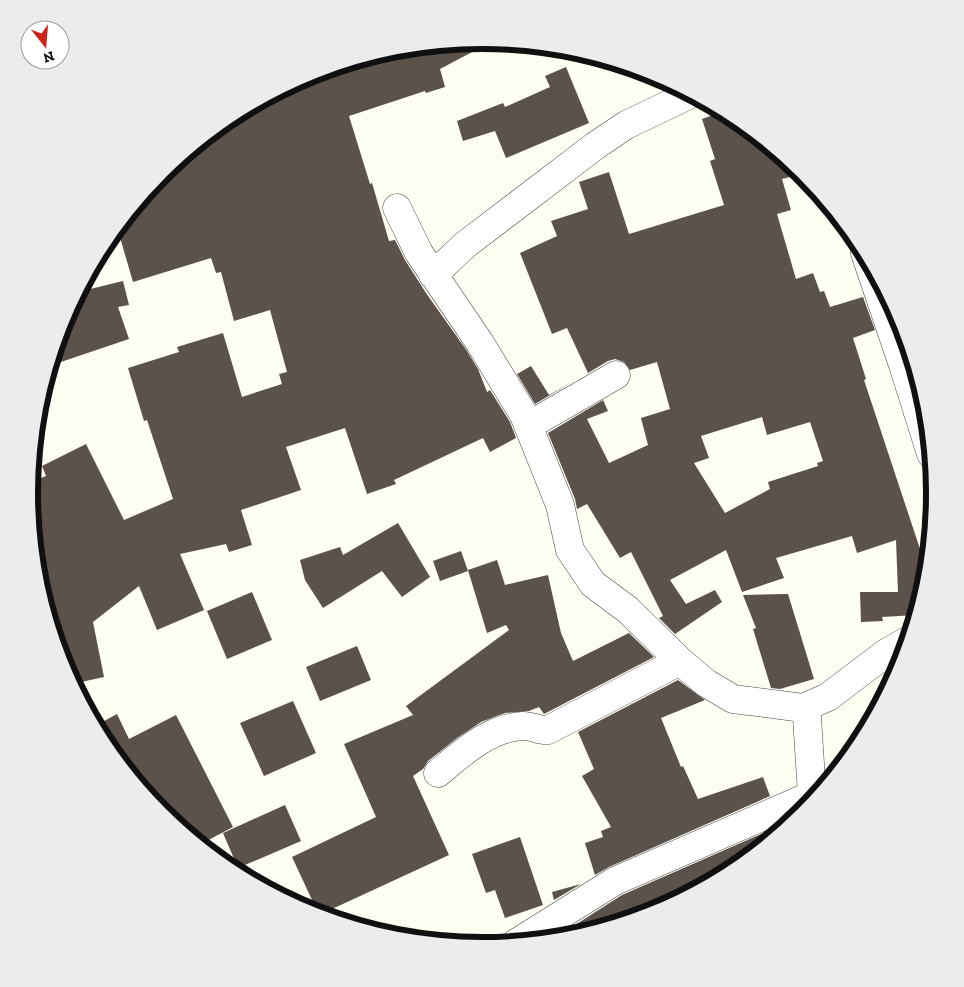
<svg xmlns="http://www.w3.org/2000/svg" width="964" height="987" font-family="'Zilla Slab',serif">
  <style>
    .building { fill: #5a524b; fill-rule: evenodd }
    .lines { fill: none; stroke-linecap: round; stroke-linejoin: round }
    .street-casing { stroke: #434343; stroke-width: 29 }
    .street { stroke: #fff; stroke-width: 28 }
    .rim { fill: none; stroke: #101010; stroke-width: 6 }
  </style>
  <rect width="100%" height="100%" fill="#fffef3"/>
  <path class="building" d="M482,40L493,41L440,69L445,87L426,93L425,91L349,116L370,184L372,183L389,241L395,240L405,260L426,293L467,351L478,369L487,392L490,390L510,422L516,438L490,452L483,438L394,480L396,484L367,494L345,428L286,447L301,490L241,510L252,545L229,552L226,544L180,554L204,610L157,630L139,586L93,622L104,677L72,684L63,667L37,582L29,494L30,482L46,476L42,466L86,444L124,520L173,499L147,420L144,421L128,368L179,352L177,347L223,333L242,397L282,384L279,374L287,372L270,310L234,321L221,272L216,273L211,258L133,282L117,227L162,173L230,116L297,91L295,82L309,75L394,49Z
    M566,67L589,123L506,158L495,131L463,141L457,121L503,103L505,107L550,87L545,76Z
    M724,111L734,117L785,158L790,177L782,179L791,210L777,214L796,279L813,273L820,292L824,291L830,307L863,297L875,330L853,338L866,379L864,380L922,555L924,591L916,615L882,617L883,621L861,622L860,592H898L896,540L857,553L852,536L776,558L784,578L742,592L726,550L670,580L686,604L715,590L722,602L675,634L659,618L663,616L631,552L620,558L587,504L577,509L575,499L548,433L603,400L608,411L587,419L609,463L648,445L641,418L670,409L657,362L630,370L624,362L615,359L608,361L588,373L567,328L552,334L520,253L557,236L551,221L588,209L579,182L609,172L629,234L724,205L710,161L715,159L702,119ZM762,417L767,435L810,422L823,461L817,463L818,466L768,482L770,489L725,513L694,463L709,458L701,436Z
    M123,281L129,305L118,307L129,339L49,366L63,320L78,292Z
    M531,366L549,395L574,381L535,404L517,374Z
    M398,523L430,577L402,597L382,571L323,608L305,580L300,560L340,547L343,555Z
    M461,551L468,571L440,581L433,561Z
    M497,560L505,585L548,575L561,633L573,661L629,633L654,657L544,714L539,707L529,711L505,713L481,722L457,738L428,761L423,769L413,776L449,855L319,915L292,857L376,817L344,744L413,715L406,706L509,630L506,625L487,633L468,570Z
    M252,592L272,640L227,659L207,611Z
    M788,594L814,679L780,689L771,688L753,629L756,628L743,595Z
    M357,646L371,680L320,701L306,667Z
    M678,680L705,700L661,718L681,767L683,766L698,799L763,777L770,796L609,867L595,875L585,843L603,837L601,831L611,827L582,776L594,769L578,732Z
    M293,701L316,753L264,776L240,723Z
    M117,714L129,739L176,715L233,827L199,845L161,814L105,745L95,726Z
    M285,805L301,841L238,868L223,833Z
    M775,828L777,835L734,871L688,885L690,890L656,900L660,910L655,912L566,939L564,932L622,895Z
    M520,837L543,905L505,918L495,890L486,893L472,854Z
    M581,884L554,900L552,892Z"/>
  <g class="lines">
    <defs>
      <path id="street" d="M397,208L419,253L480,343L524,415L560,505L570,550L593,584L628,610L680,661L706,683L733,699L803,708
        M865,253L903,365L931,454
        M433,275L465,245L595,146L626,125L691,94
        M528,426L616,375
        M438,773C462,753 489,728 522,726C531,725 539,731 548,730L680,661
        M812,795L807,717L803,708L828,697L886,653L909,640
        M516,943L615,881L812,795L813,801"/>
    </defs>
    <use href="#street" class="street-casing"/>
    <use href="#street" class="street"/>
  </g>
  <path d="M0 0H964V987H0ZM38 493a444 444 0 1 1 888 0a444 444 0 1 1-888 0Z" fill="#ececec" fill-rule="evenodd"/>
  <path class="rim" d="M38 493a444 444 0 1 1 888 0a444 444 0 1 1-888 0Z"/>
  <g transform="translate(45 45) rotate(163)"><circle r="24" fill="#ffffff" stroke="#9f9f9f"/>
  <path d="M0-4L9 19L0 12L-9 19Z" fill="#cd231b"/>
  <text y="-8" font-size="14" font-weight="bold" text-anchor="middle" fill="#101010">N</text>
  </g>
</svg>
